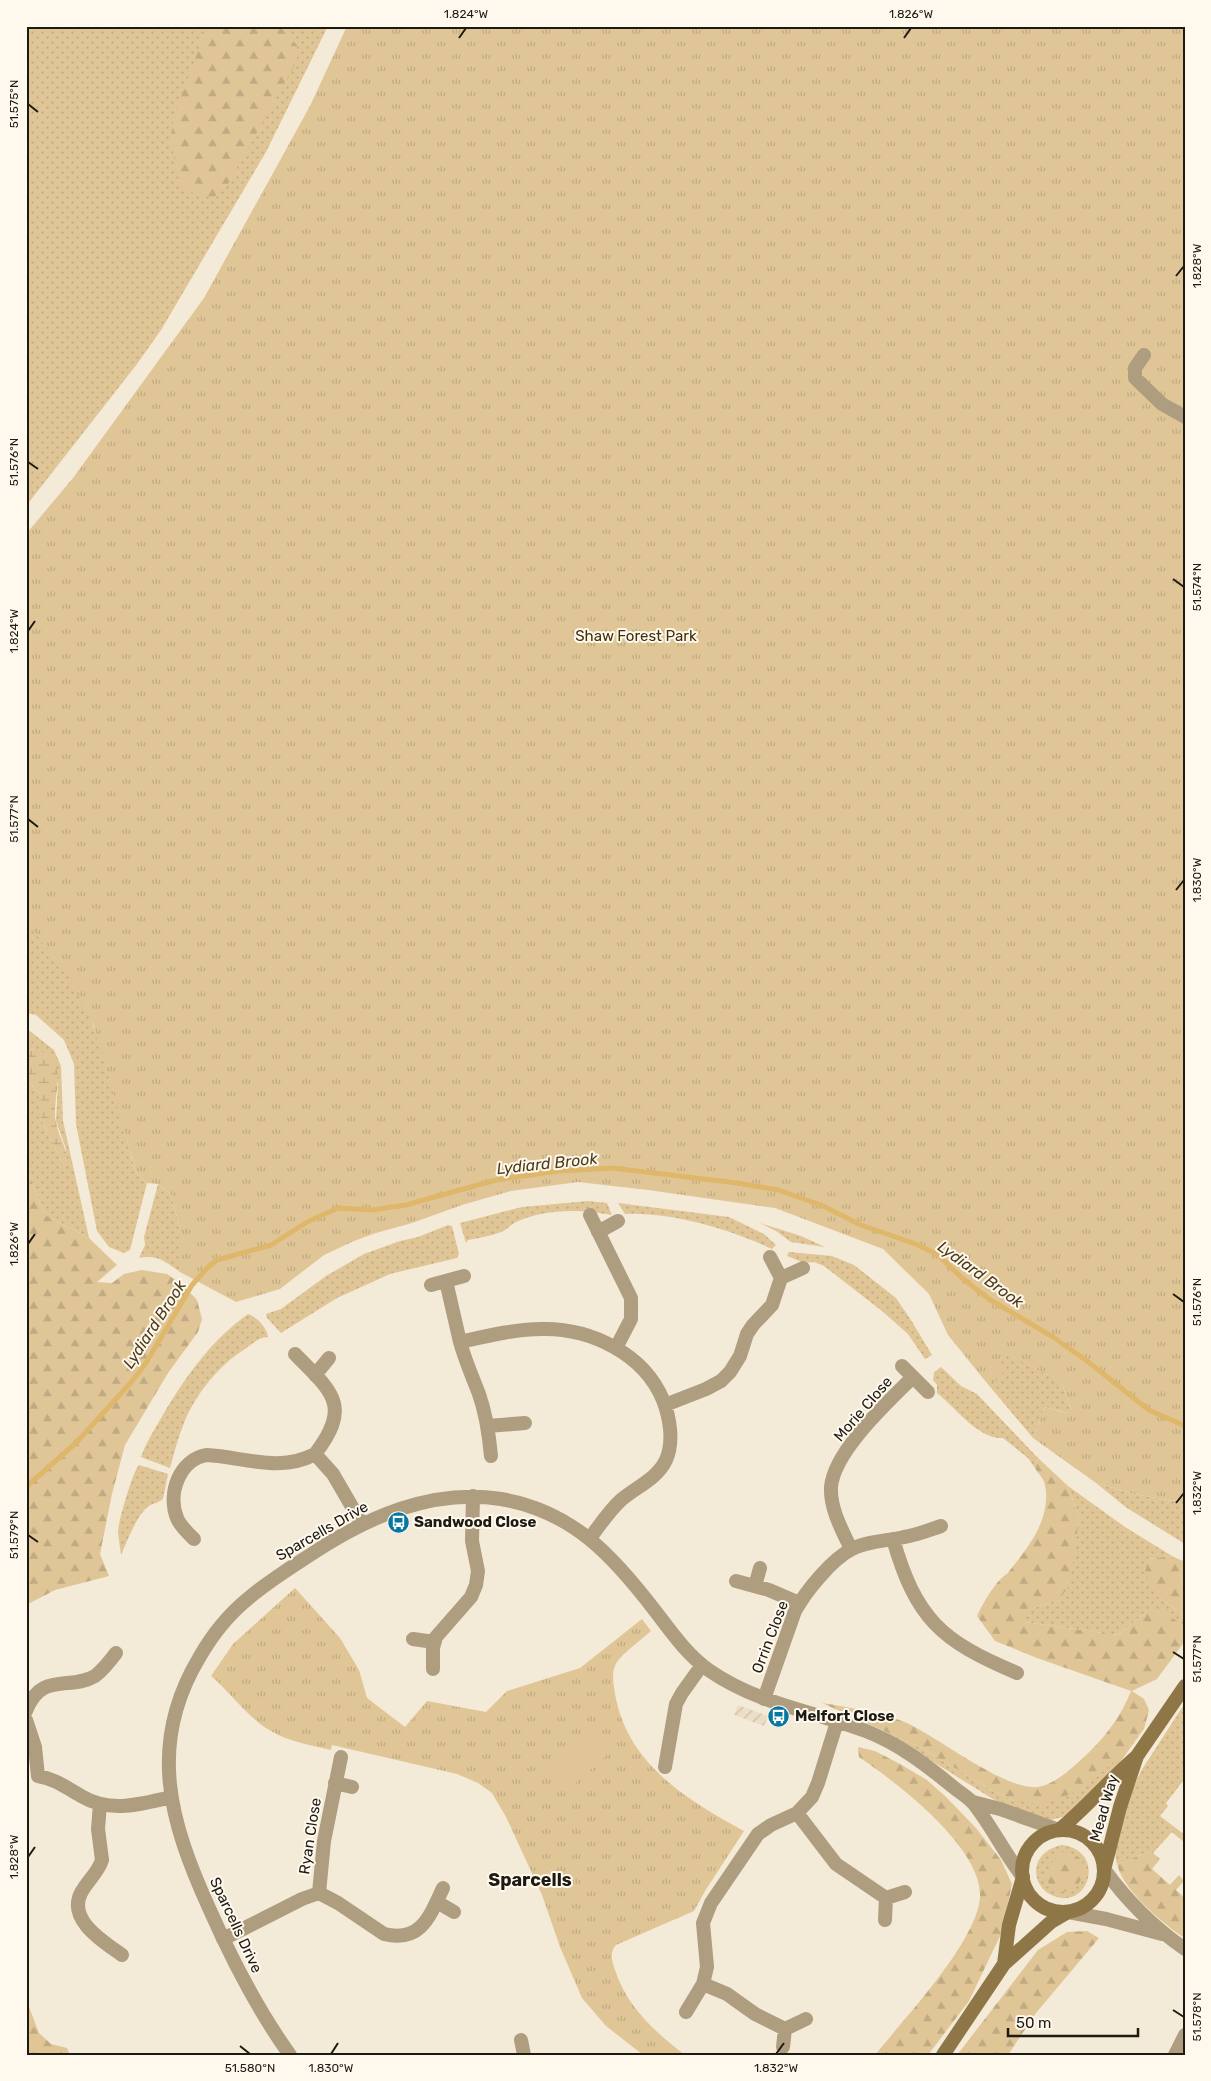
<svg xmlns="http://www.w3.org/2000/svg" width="1211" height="2081" font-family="Rubik,sans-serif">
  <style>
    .industrial { fill: url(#industrial-furrows) }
    .grass { fill: url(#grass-dots) }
    .forest { fill: url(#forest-firs) }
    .wetland { fill: url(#wetland-marsh) }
    .park { fill: url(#park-tufts) }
    .pitch { fill: #e0c697 }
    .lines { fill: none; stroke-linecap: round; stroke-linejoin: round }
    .stream { stroke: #dfb76b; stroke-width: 5 }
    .minor { stroke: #ae9d7e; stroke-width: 14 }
    .secondary { stroke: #8f7647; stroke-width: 14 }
    .ticks { fill: none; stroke: #1d1a14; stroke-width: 2 }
    .labels { text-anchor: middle; stroke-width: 4; stroke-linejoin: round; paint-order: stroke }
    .park-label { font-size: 15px; fill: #3f2f0d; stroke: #fef8ed }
    .street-label { font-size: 15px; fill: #1d1a14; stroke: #fef8ed }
    .poi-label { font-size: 15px; font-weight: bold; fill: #1d1a14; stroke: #fef8ed; text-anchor: start }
    .water-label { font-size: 16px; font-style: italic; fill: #4d3c1b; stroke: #fef8ed }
    .quarter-label { font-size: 18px; font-weight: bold; fill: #1d1a14; stroke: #fef8ed }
    .neatline { fill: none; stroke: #1d1a14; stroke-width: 2 }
    .ticks-label { font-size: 12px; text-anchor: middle; fill: #1d1a14 }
  </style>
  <defs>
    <pattern id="industrial-furrows" width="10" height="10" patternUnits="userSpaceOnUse" patternTransform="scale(1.25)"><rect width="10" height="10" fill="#eddfc6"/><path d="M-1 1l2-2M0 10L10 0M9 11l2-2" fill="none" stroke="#cbbfa9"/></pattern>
    <pattern id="grass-dots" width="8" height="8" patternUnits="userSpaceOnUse" patternTransform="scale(1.25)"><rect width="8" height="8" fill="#e0c697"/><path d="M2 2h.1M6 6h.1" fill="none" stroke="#c0aa81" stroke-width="1.8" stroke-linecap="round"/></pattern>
    <pattern id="forest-firs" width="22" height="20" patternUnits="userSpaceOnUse" patternTransform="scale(1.25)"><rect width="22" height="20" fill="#e0c697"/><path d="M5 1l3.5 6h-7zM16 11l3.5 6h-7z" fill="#c0aa81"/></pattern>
    <pattern id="wetland-marsh" width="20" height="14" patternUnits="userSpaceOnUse" patternTransform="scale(1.25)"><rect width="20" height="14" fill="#e0c697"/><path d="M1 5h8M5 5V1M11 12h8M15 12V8" fill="none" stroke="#c0aa81"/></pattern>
    <pattern id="park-tufts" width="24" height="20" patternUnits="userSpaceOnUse" patternTransform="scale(1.25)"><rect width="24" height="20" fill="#e0c697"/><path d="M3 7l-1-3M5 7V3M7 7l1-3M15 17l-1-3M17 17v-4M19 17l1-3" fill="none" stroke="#c0aa81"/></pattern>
  </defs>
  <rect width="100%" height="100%" fill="#f4ead8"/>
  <path class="industrial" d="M738,1705L768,1716L764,1726L734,1715Z"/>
  <path class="grass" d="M26,26H328L266,152L161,330L137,364L26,506Z
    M26,922C39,938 56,954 67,972C102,1029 115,1095 132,1159L136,1172L147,1183L130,1250L124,1253L109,1247L97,1231L76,1124L74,1064L64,1040L36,1015L26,1013Z
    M26,1028L54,1050L61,1066L63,1121L89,1238L47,1216L40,1204L26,1165V1079L41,1095V1119L63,1164L66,1149L56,1121L58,1083L34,1048L26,1055Z
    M158,1184L171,1194L180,1229V1272C166,1262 157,1254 139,1258L145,1245L144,1237Z
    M588,1201L607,1203L612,1215C581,1209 544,1208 514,1223C510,1226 506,1230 501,1232C491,1236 478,1238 468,1240L466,1243L460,1223L522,1207Z
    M618,1203L729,1217L764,1234L776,1245L772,1249C729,1229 672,1212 625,1214Z
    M760,1223L801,1236L825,1247L791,1242L776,1231Z
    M448,1225L452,1226L459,1254L457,1258L390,1274L337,1298L281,1333L267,1318L266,1314L281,1309L326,1276L364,1254L400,1241L418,1237Z
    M789,1252L832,1256L854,1265L896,1298L911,1320L932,1355L925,1359L908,1334L882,1311L824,1266L814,1262L804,1263L787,1256Z
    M248,1314C257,1317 267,1328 268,1337C259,1337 252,1344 245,1349C219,1365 195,1395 184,1423C178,1438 174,1453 170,1468L141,1457C145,1445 153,1432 160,1420C183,1380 210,1341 248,1314Z
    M1007,1354L1061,1381L1071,1409L1068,1413L1045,1407L1033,1438L986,1382H993L1000,1359Z
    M941,1367L961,1386L977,1394L1038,1458L1035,1468L1028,1458L1003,1438C979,1440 955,1407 937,1393V1385L933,1380L934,1372Z
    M139,1465L168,1474L163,1499C159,1503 153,1503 149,1506C137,1514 127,1542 121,1555C120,1548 119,1540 118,1532C118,1522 133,1471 139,1465Z
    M1096,1483L1134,1494L1174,1501L1185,1493V1544L1127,1508Z
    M1068,1486L1125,1527L1172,1556L1148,1559L1156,1595L1185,1616V1633L1180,1624L1147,1611L1118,1635L1024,1622V1611L1059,1600L1079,1519Z
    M1185,1703V1770L1182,1773L1185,1776V1782L1183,1781L1166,1803L1168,1806L1160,1816L1185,1835V1843L1172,1832L1153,1853C1139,1851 1130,1864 1117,1863V1867L1115,1853L1129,1797L1141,1771Z
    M1144,1729L1118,1765L1066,1816L1051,1820L1001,1804L882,1730L920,1747L988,1788L1014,1801L1124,1753Z
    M1062,1845C1107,1851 1089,1910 1054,1896C1047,1894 1041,1888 1038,1881C1031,1862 1045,1848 1062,1845Z"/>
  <path class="forest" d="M210,26H279L297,45V61L228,184L214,197L194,194L179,181L171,142L173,118L203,38Z
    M26,1165L40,1204L47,1216L89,1238L117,1265L97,1282L112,1283L124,1274L142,1270L167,1274L183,1285L197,1300L202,1319L198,1332L168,1373L125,1445L112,1494L100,1554L109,1576L55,1590L26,1605Z
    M1038,1458L1068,1486L1079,1519L1070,1584L1059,1600L1025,1611L1024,1622L1118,1635L1147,1611H1164L1180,1624L1185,1633V1641L1157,1679L1132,1691L1144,1699L1149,1710L1144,1729L1124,1753L1085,1787L1046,1805L1014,1801L988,1788L920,1747L822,1703C847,1707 884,1713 907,1723C939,1738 1006,1791 1038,1787C1055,1784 1071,1769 1083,1758C1103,1740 1121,1717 1131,1691L1037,1658L995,1641L977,1616C983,1603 996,1580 1007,1574C1027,1549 1052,1519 1045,1485C1044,1479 1038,1473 1035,1468Z
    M1172,1556L1185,1562V1616L1156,1595L1145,1573L1148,1559Z
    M858,1747L875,1751L900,1764L927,1780L946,1797L976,1828L1001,1860L1012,1884L1002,1932L969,2001L928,2055H875C903,2020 981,1938 980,1894C980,1846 896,1782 859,1757Z
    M1061,1852C1067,1853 1076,1853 1080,1859C1090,1871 1079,1887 1068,1892C1057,1890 1049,1886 1044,1876L1054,1859Z
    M1147,1852L1153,1853L1160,1859L1152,1869L1170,1885L1179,1875L1184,1881L1176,1890L1185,1898V1938C1165,1926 1119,1887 1117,1862L1122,1863Z
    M1087,1931L1099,1938L1036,2013L1008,2055H957L1038,1950L1067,1932Z
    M26,1999L39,2033L51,2044L67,2048L70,2055H26Z"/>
  <path class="wetland" d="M34,1048C73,1061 51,1093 56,1122C58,1135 66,1146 67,1159L63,1164L41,1119V1095L26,1079V1055Z"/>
  <path class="park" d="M347,26H1185V1493L1174,1501L1134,1494L1096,1483L1033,1438L1045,1407L1067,1413L1071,1409L1061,1381L1007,1355L1000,1359L1004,1370L1000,1379L993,1382H986L948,1335L929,1294L883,1249L775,1208L648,1190L578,1182L511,1191L462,1205L412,1223L376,1233L354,1241L324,1255L280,1289L236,1302L180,1272V1229L171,1194L158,1184L147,1183L136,1172L94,1026L66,972L26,922V534L73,478L204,298L310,106Z
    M295,1588L340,1638L359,1670L367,1698L405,1727L427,1701L486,1712L507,1691L580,1668L642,1619L651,1631C641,1640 624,1652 617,1662C610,1673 614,1686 616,1699C630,1766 689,1801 744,1831L705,1891L694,1911L616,1945C609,1953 612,1961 615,1970C627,2007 655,2032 685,2055H643L606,2026L582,1998L560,1947L542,1895L506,1817L492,1793L478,1783L457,1774L332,1745L331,1750C311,1745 289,1742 271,1731C249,1719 231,1693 211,1676L233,1644Z"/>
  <path class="pitch" d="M586,1729L609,1753L569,1789L547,1764Z"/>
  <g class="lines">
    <path class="stream" d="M26,1487L76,1443L133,1380L146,1363L192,1285L206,1269L217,1260L271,1245L307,1222L338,1208L372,1210L406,1205L496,1180L559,1171L612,1168L737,1183L778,1190L821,1205L861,1225L916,1244L938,1255L962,1278L989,1299L1053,1337L1087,1361L1149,1410L1185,1426"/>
    <path class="minor" d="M1144,355L1135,368V378L1162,404L1185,417
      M590,1215L631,1298V1319L616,1348
      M598,1232L618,1221
      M781,1278L803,1268
      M446,1281L460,1342C487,1336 515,1329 542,1329C591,1328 644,1354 663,1400C670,1418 674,1442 666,1460C657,1479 636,1487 621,1500C609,1511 600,1525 590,1538
      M431,1285L464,1276
      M460,1342C465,1360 472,1376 479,1394C486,1414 489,1434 491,1456
      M295,1354C331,1391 353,1405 315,1454
      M315,1375L329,1358
      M913,1377L928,1392
      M665,1405L706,1389L721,1381L730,1372L740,1356L747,1334L753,1325L772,1305L781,1278L770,1257
      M488,1426L525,1423
      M194,1539C188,1533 180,1526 177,1518C167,1493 180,1459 207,1455C244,1457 280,1473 315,1454L333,1474L362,1524
      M893,1539C916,1619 941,1641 1017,1673
      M851,1549C842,1530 830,1509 831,1487C834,1451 888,1402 913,1377L902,1366
      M736,1581L769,1590L799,1603
      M755,1586L760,1568
      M413,1639L434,1642
      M433,1669V1648L436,1637L471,1597L476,1585L478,1571L472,1541L473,1496
      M764,1699L795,1611C806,1591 832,1559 852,1549C867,1541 887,1541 904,1537C917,1535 929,1530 941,1526
      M26,1711C41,1671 70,1691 95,1676C103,1670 110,1661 116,1653
      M26,1720L35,1747L38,1776C56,1779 67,1788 83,1797C110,1813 143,1804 171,1797
      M665,1767L676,1704L682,1693L702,1665
      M335,1783L352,1787
      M973,1802L1000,1809L1059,1830
      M100,1804L98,1829L102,1860C98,1873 87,1881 81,1893C67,1920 104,1942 122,1955
      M797,1813L836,1864L886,1898L905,1892
      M1104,1869C1127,1901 1153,1927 1185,1949
      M319,1893L324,1841L341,1757
      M437,1902L454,1912
      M1068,1912L1106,1919L1162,1934
      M885,1920L886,1898
      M223,1939L302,1899L319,1893L338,1903L384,1934C421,1943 430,1916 443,1888
      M686,2012L703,1984
      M806,2019L785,2029L755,2014L727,1994L703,1984L707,1967L703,1923L711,1903L758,1834L771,1825L797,1813L812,1797L818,1783L837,1722
      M521,2040L524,2055
      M783,2047L785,2029
      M290,2055C257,2009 232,1960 209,1908C170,1822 147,1745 199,1658C212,1635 230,1613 250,1597C269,1581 290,1568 310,1555C367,1517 432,1488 501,1499C573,1511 614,1557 656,1612C672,1633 688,1656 710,1671C758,1704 813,1711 866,1731C899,1744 925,1764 952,1786C959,1792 968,1797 974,1804C992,1827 1005,1854 1023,1877
      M1175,2055L1185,2035"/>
    <path class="secondary" d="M1059,1830C1087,1807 1110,1779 1137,1756
      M1022 1871a41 41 0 1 1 82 0a41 41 0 1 1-82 0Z
      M1105,1866L1120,1807L1137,1756L1185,1686
      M1004,1964L1009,1925L1023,1877
      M943,2055L1004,1964L1051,1922L1068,1912"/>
  </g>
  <path class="ticks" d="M459,38L466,28M904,38L911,28M28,104L38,112M1176,276L1184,266M28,462L38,469M1173,579L1184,587M28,631L35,621M28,819L38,827M1176,890L1184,880M28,1244L35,1234M1173,1294L1184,1302M1176,1503L1184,1493M28,1535L38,1542M1173,1652L1184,1659M28,1857L35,1847M1173,2010L1184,2017M240,2046L250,2054M331,2054L338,2043M776,2054L784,2043"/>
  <defs>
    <symbol id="bus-disc" viewBox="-11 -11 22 22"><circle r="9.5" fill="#0777a1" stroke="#fef8ed"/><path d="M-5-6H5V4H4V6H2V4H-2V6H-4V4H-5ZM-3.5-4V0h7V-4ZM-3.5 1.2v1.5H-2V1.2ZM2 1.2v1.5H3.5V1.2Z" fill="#fff"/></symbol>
  </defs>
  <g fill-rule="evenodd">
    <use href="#bus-disc" x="386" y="1510" width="25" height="25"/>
    <use href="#bus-disc" x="766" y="1704" width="25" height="25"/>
  </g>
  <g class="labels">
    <g class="park-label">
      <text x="636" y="641">Shaw Forest Park</text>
    </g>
    <g class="street-label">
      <text transform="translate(863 1409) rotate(-49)" y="5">Morie Close</text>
      <text transform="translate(322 1531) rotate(-30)" y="5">Sparcells Drive</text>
      <text transform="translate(770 1637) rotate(-69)" y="5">Orrin Close</text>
      <text transform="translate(1104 1808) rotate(-74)" y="5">Mead Way</text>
      <text transform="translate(310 1836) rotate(-81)" y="5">Ryan Close</text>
      <text transform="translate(236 1925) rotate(65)" y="5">Sparcells Drive</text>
    </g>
    <g class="poi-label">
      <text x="414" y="1527">Sandwood Close</text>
      <text x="795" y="1721">Melfort Close</text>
    </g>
    <g class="water-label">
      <text transform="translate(547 1163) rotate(-6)" y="6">Lydiard Brook</text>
      <text transform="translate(981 1274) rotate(36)" y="6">Lydiard Brook</text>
      <text transform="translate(154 1324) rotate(-57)" y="6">Lydiard Brook</text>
    </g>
    <g class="quarter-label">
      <text x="530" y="1886">Sparcells</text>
    </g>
  </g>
  <rect width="1211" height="2081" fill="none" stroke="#fef8ed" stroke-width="55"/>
  <path d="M1008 2028v8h130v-8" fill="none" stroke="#1d1a14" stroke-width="2.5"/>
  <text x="1016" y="2028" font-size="15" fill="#1d1a14" stroke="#fef8ed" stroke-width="4" paint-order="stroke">50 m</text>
  <rect x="28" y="28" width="1156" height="2026" class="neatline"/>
  <g class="ticks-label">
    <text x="466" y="18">1.824°W</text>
    <text x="911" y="18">1.826°W</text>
    <text transform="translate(14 104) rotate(-90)" y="4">51.575°N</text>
    <text transform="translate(1197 266) rotate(-90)" y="4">1.828°W</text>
    <text transform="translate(14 462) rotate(-90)" y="4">51.576°N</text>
    <text transform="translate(1197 587) rotate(-90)" y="4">51.574°N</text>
    <text transform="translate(14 631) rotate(-90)" y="4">1.824°W</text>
    <text transform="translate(14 819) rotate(-90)" y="4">51.577°N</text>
    <text transform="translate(1197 880) rotate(-90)" y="4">1.830°W</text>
    <text transform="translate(14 1244) rotate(-90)" y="4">1.826°W</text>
    <text transform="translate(1197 1302) rotate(-90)" y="4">51.576°N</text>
    <text transform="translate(1197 1493) rotate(-90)" y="4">1.832°W</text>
    <text transform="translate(14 1535) rotate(-90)" y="4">51.579°N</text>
    <text transform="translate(1197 1659) rotate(-90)" y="4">51.577°N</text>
    <text transform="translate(14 1857) rotate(-90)" y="4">1.828°W</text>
    <text transform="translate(1197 2017) rotate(-90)" y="4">51.578°N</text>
    <text x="250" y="2072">51.580°N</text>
    <text x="331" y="2072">1.830°W</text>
    <text x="776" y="2072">1.832°W</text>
  </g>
</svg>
